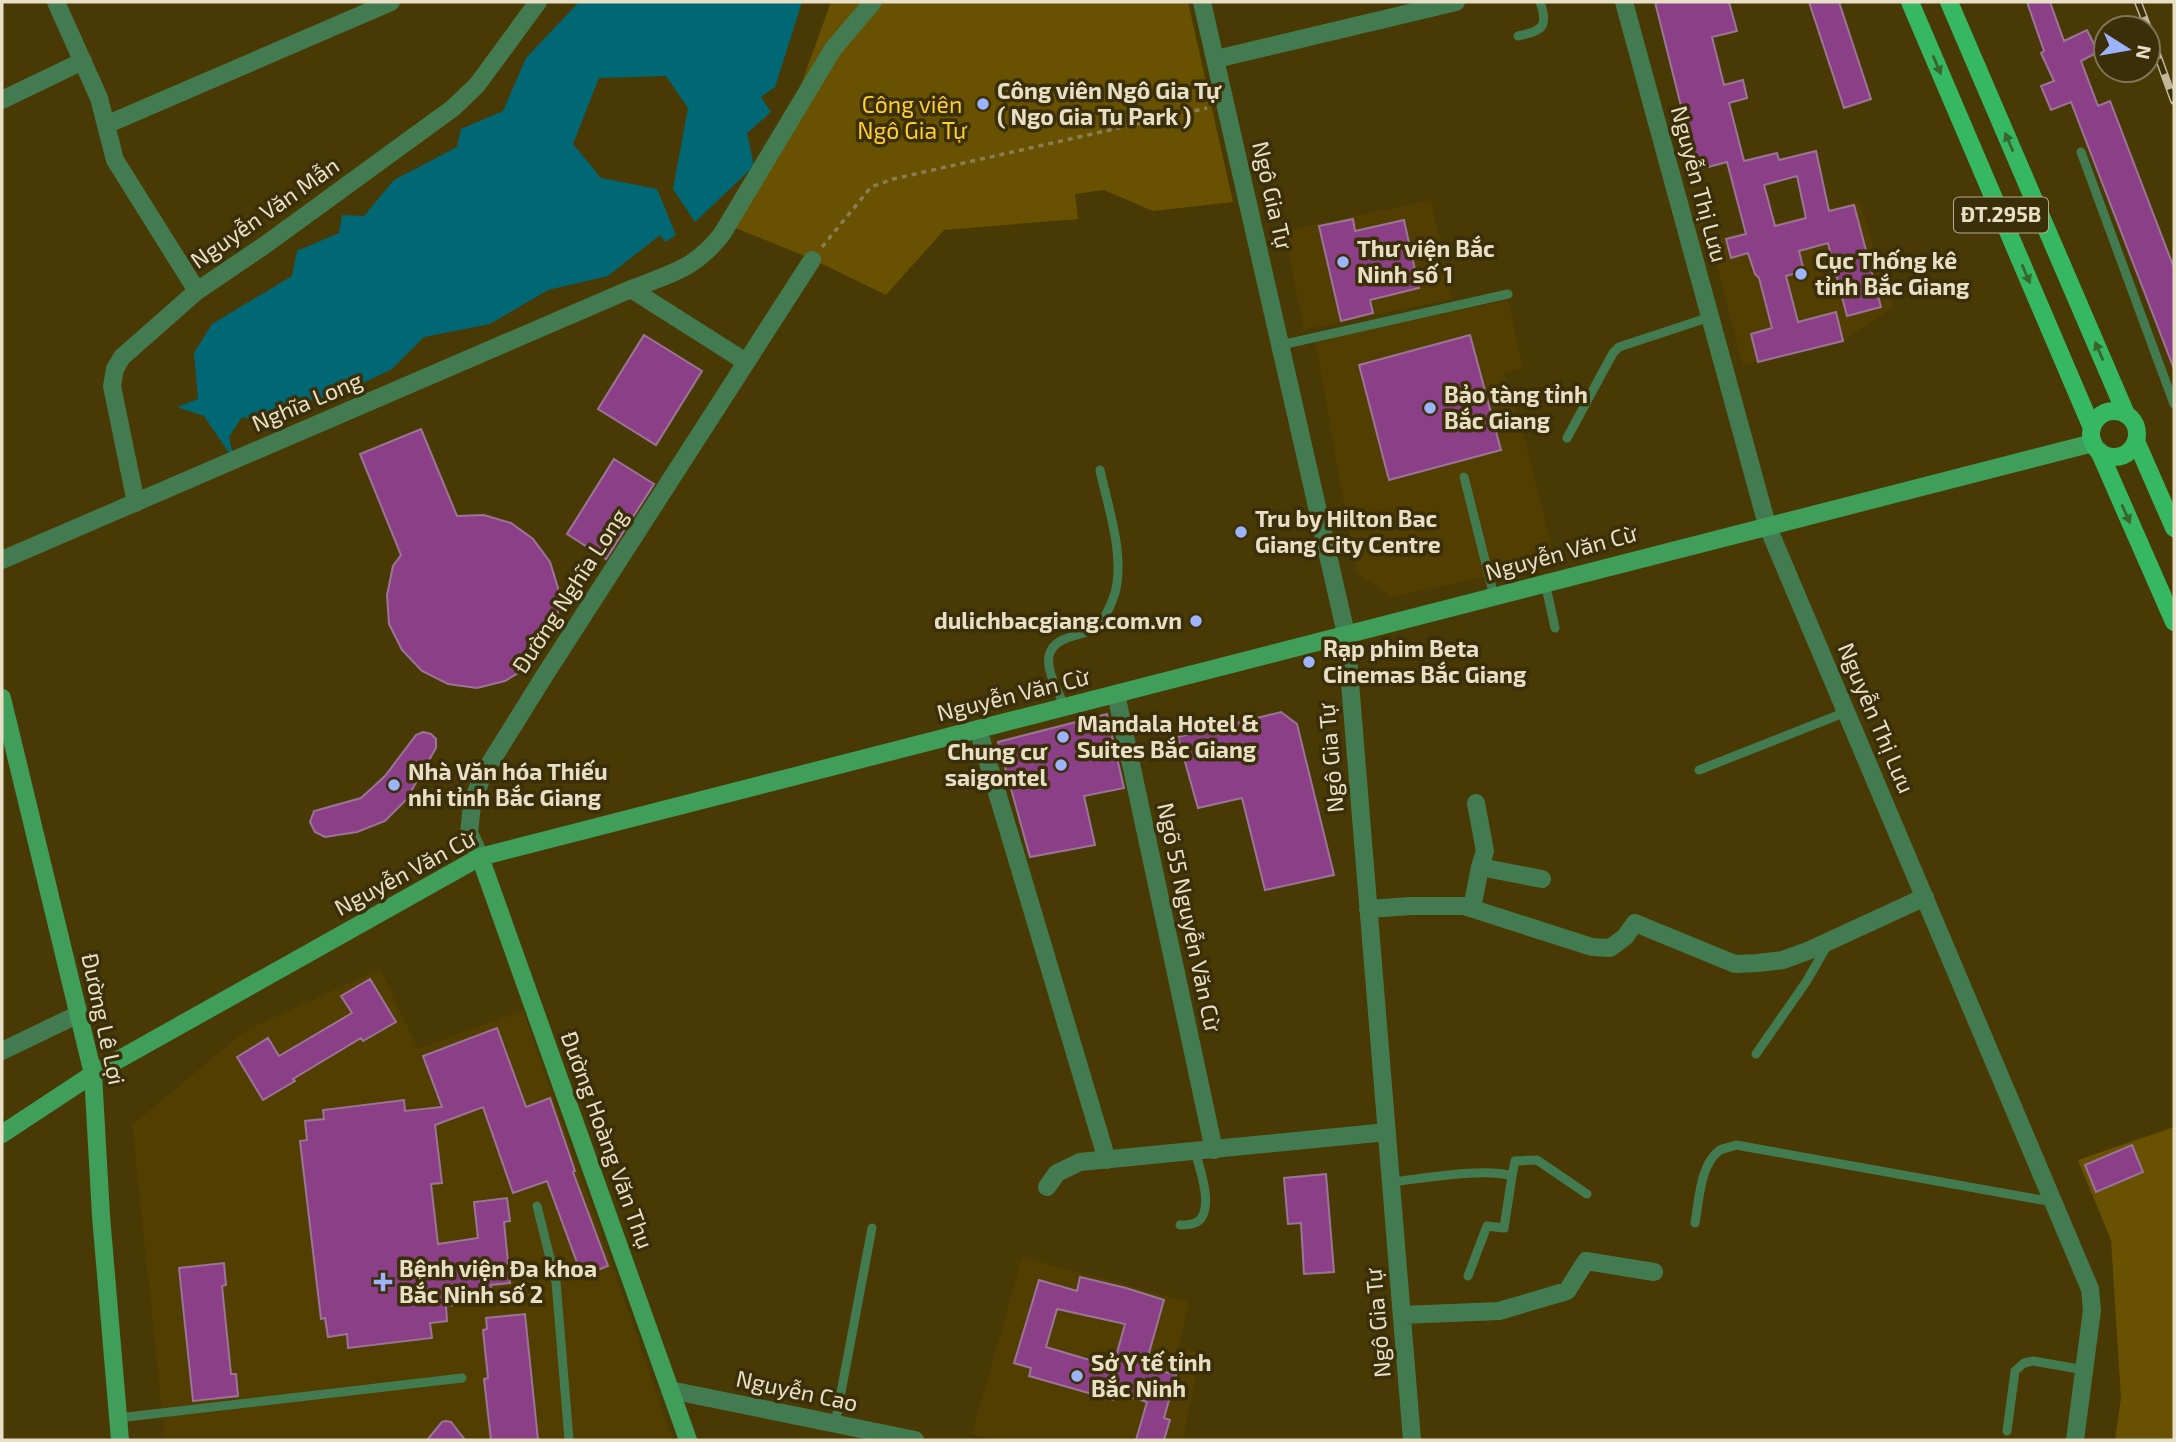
<svg xmlns="http://www.w3.org/2000/svg" width="2176" height="1442" font-family="'Exo 2',sans-serif">
  <style>
    .built { fill: #513e00 }
    .green { fill: #685201 }
    .water { fill: #006875 }
    .building { fill: #8b3f86; stroke: #9b7597; stroke-width: 2; fill-rule: evenodd }
    .lines { fill: none; stroke-linecap: round; stroke-linejoin: round }
    .path { stroke: #8a7d54; stroke-width: 3.5; stroke-dasharray: 5 5; stroke-linecap: butt }
    .lane { stroke: #437b51; stroke-width: 9 }
    .street { stroke: #437b51; stroke-width: 18 }
    .secondary { stroke: #3f9e5a; stroke-width: 18 }
    .primary { stroke: #35b861; stroke-width: 18 }
    .rail-casing { stroke: #c2b799; stroke-width: 8 }
    .rail { stroke: #3b2f0a; stroke-width: 5; stroke-dasharray: 16; stroke-linecap: butt }
    .oneway { fill: #39662d }
    .poi-dot { fill: #9db4fd; stroke: #3b2f0a; stroke-width: 2.5 }
    .labels { text-anchor: middle; stroke-width: 7; stroke-linejoin: round; paint-order: stroke }
    .shield { fill: #3b2f0a; stroke: #b4aa8e; stroke-width: 2 }
    .shield-label { font-size: 21px; font-weight: bold; fill: #e8dfc7 }
    .poi-label { font-size: 23px; font-weight: bold; fill: #e8dfc7; stroke: #3b2f0a; text-anchor: start }
    .park-label { font-size: 23px; fill: #ffcf2f; stroke: #3b2f0a }
    .street-label { font-size: 23px; fill: #e8dfc7; stroke: #3b2f0a }
  </style>
  <rect width="100%" height="100%" fill="#493905"/>
  <path class="built" d="M1431,200L1452,299L1304,330L1284,231Z
    M1859,201L1893,307L1843,341L1743,365L1710,241Z
    M1508,300L1523,368L1504,373L1529,454L1555,562L1392,597L1356,573L1315,341Z
    M380,969L418,1049L523,1010L673,1440H165L132,1125L246,1030Z
    M1022,1257L1189,1302L1179,1349L1200,1353L1183,1440H1001L972,1434Z"/>
  <path class="green" d="M831,2H1188L1233,202L1153,211L1104,190L1075,194L1078,219L944,230L886,295L812,259L728,225L794,104Z
    M2174,1127V1440H2115L2121,1398L2111,1240L2078,1160Z"/>
  <path class="water" d="M579,2H802L775,87L761,97L771,112L747,133L754,166L695,222L673,189L688,108L666,76L599,78L573,144L601,178L657,189L676,235L665,242L660,235L608,276L548,290L490,324L424,337L392,369L336,396L296,402L267,422L242,417L229,437L234,460L204,416L177,407L198,399L194,353L212,324L292,276L297,251L339,233L342,215L364,216L394,180L457,147L461,129L503,111L526,58Z"/>
  <path class="building" d="M1655,2H1729L1737,31L1712,37L1724,85L1743,80L1747,98L1729,103L1744,161L1777,153L1779,160L1816,151L1829,211L1854,205L1881,307L1847,316L1828,243L1799,251L1804,271L1786,276L1798,322L1836,312L1843,341L1758,362L1751,334L1772,328L1759,278L1755,274L1748,253L1731,258L1726,239L1746,234L1727,162L1697,170ZM1797,176L1806,218L1775,226L1764,185Z
    M1809,2H1839L1871,99L1844,108Z
    M2027,2H2050L2064,41L2087,30L2098,52L2081,61L2098,106L2110,101L2174,268V369L2071,102L2051,110L2041,86L2054,81L2041,53L2044,51Z
    M1353,219L1355,231L1404,220L1419,288L1370,300L1373,313L1341,321L1319,226Z
    M644,335L702,371L656,445L598,409Z
    M1470,335L1501,450L1389,480L1359,365Z
    M421,429L457,516L484,515L511,523L533,539L550,562L558,588V616L548,643L530,666L505,681L477,688L448,684L422,671L402,650L389,624L387,595L393,566L401,555L360,454Z
    M614,459L654,484L606,559L567,534Z
    M1281,712L1297,724L1334,875L1265,890L1242,798L1198,808L1178,737Z
    M1107,714L1124,788L1084,796L1095,845L1030,857L998,742Z
    M423,732L431,734L436,739V748L406,800L385,821L357,832L325,837L315,832L310,822L314,811L361,798L385,776L416,735Z
    M370,979L396,1022L363,1041L361,1038L293,1079L295,1081L263,1100L237,1057L268,1038L279,1056L352,1013L341,996Z
    M497,1028L526,1107L550,1098L575,1171L573,1172L608,1266L582,1276L547,1181L513,1193L483,1107L435,1125L442,1183L431,1184L438,1244L478,1238L474,1202L507,1198L510,1221L504,1222L510,1283L491,1285L492,1300L446,1306L447,1321L430,1323L432,1338L348,1348L347,1334L328,1337L325,1318L321,1319L300,1141L307,1140L305,1121L324,1119L323,1110L404,1100L405,1111L442,1107L423,1056Z
    M2132,1145L2143,1172L2096,1192L2085,1165Z
    M1326,1174L1334,1272L1304,1274L1301,1223L1288,1224L1284,1178Z
    M224,1263L226,1285L222,1286L231,1374H236L238,1396L193,1401L179,1268Z
    M1080,1277L1126,1288L1164,1300L1145,1367L1176,1375L1164,1418L1170,1420L1164,1440H1136L1147,1402L1115,1392L1113,1400L1029,1376L1031,1368L1014,1363L1039,1280L1077,1291ZM1057,1309L1125,1324L1113,1367L1046,1347Z
    M525,1314L538,1440H491L484,1379L488,1378L483,1330L487,1329L486,1318Z
    M446,1421L451,1422L465,1440H427L442,1422Z"/>
  <g class="lines">
    <path class="path" d="M822,247L871,187L893,179L1207,108"/>
    <path class="lane" d="M1518,36C1542,31 1549,27 1540,2
      M2081,152L2174,404
      M1281,345L1508,294
      M1567,438L1613,353L1619,347L1710,317
      M1464,477L1494,596
      M1545,582L1555,628
      M1065,707C1059,693 1046,671 1049,656C1053,636 1079,637 1093,629C1104,622 1111,605 1115,593C1125,554 1108,508 1100,470
      M1699,770L1846,712
      M1756,1054L1806,982L1827,946
      M1391,1182C1422,1179 1484,1167 1512,1176L1515,1161L1537,1160L1587,1194
      M537,1206L556,1282L569,1440
      M1695,1223C1699,1201 1700,1164 1720,1150C1724,1148 1731,1147 1736,1145L2053,1202
      M1180,1225C1185,1225 1192,1225 1197,1222C1215,1211 1200,1168 1195,1152
      M1468,1276L1487,1226L1504,1228L1512,1176
      M118,1418L462,1378
      M835,1424L872,1228
      M2007,1431L2015,1371L2024,1363L2033,1361L2085,1370"/>
    <path class="street" d="M56,2L99,98L115,160L197,291
      M1202,2L1346,634L1412,1440
      M1624,2L1767,525L2090,1289L2092,1310L2075,1440
      M1216,59L1456,2
      M2,100L83,61
      M108,124L391,2
      M631,289L746,362
      M136,503L112,386L115,369L122,357L197,291L265,245L453,108L477,85L538,2
      M2,560L631,289C670,274 695,269 722,234L833,49L873,2
      M1116,694L1214,1150
      M978,729L1107,1160
      M1476,803L1485,851L1480,867
      M480,857L469,833L472,805L482,776L543,678L812,260
      M1472,908L1480,867L1542,879
      M1368,909L1411,906H1464L1592,947L1610,948L1625,937L1635,923L1735,964L1758,963L1783,960L1810,950L1925,897
      M2,1051L79,1014
      M1047,1187L1057,1173L1080,1162L1387,1132
      M1402,1315L1499,1311L1567,1291L1586,1261L1654,1272
      M670,1390L915,1440"/>
    <path class="secondary" d="M2,698L93,1074L101,1216L120,1440
      M480,857L688,1440
      M2,1134L93,1074L480,857L2093,443"/>
    <path class="primary" d="M1910,2L2092,428
      M1949,2L2126,414
      M2091 434a23 23 0 1 1 46 0a23 23 0 1 1-46 0Z
      M2136,441L2174,528
      M2099,451L2174,622"/>
    <defs>
      <path id="rail" d="M2138,2L2148,28
        M2148,29L2174,101"/>
    </defs>
    <use href="#rail" class="rail-casing"/>
    <use href="#rail" class="rail"/>
  </g>
  <defs><path id="oneway-solid" d="M-6-.8H1V-3.2L6.5 0L1 3.2V.8H-6Z" transform="scale(1.75)"/></defs>
  <g class="oneway">
    <use href="#oneway-solid" transform="translate(1937 65) rotate(67)"/>
    <use href="#oneway-solid" transform="translate(2009 142) rotate(-113)"/>
    <use href="#oneway-solid" transform="translate(2026 274) rotate(67)"/>
    <use href="#oneway-solid" transform="translate(2099 351) rotate(-113)"/>
    <use href="#oneway-solid" transform="translate(2126 514) rotate(66)"/>
  </g>
  <g class="poi-dot">
    <circle cx="983" cy="104" r="7"/>
    <circle cx="1343" cy="262" r="7"/>
    <circle cx="1801" cy="274" r="7"/>
    <circle cx="1430" cy="408" r="7"/>
    <circle cx="1241" cy="532" r="7"/>
    <circle cx="1196" cy="621" r="7"/>
    <circle cx="1309" cy="662" r="7"/>
    <circle cx="1063" cy="737" r="7"/>
    <circle cx="1061" cy="765" r="7"/>
    <circle cx="394" cy="785" r="7"/>
    <path d="M379.5 1271.5h7v7h7v7h-7v7h-7v-7h-7v-7h7z"/>
    <circle cx="1077" cy="1376" r="7"/>
  </g>
  <g class="labels">
    <rect class="shield" x="1954" y="197.5" width="94" height="35" rx="5"/>
    <g class="shield-label">
      <text x="2001" y="222">ĐT.295B</text>
    </g>
    <g class="poi-label">
      <text x="997" y="99">Công viên Ngô Gia Tự<tspan x="997" dy="26">( Ngo Gia Tu Park )</tspan></text>
      <text x="1357" y="257">Thư viện Bắc<tspan x="1357" dy="26">Ninh số 1</tspan></text>
      <text x="1815" y="269">Cục Thống kê<tspan x="1815" dy="26">tỉnh Bắc Giang</tspan></text>
      <text x="1444" y="403">Bảo tàng tỉnh<tspan x="1444" dy="26">Bắc Giang</tspan></text>
      <text x="1255" y="527">Tru by Hilton Bac<tspan x="1255" dy="26">Giang City Centre</tspan></text>
      <text x="1182" y="629" text-anchor="end">dulichbacgiang.com.vn</text>
      <text x="1323" y="657">Rạp phim Beta<tspan x="1323" dy="26">Cinemas Bắc Giang</tspan></text>
      <text x="1077" y="732">Mandala Hotel &amp;<tspan x="1077" dy="26">Suites Bắc Giang</tspan></text>
      <text x="1047" y="760" text-anchor="end">Chung cư<tspan x="1047" dy="26">saigontel</tspan></text>
      <text x="408" y="780">Nhà Văn hóa Thiếu<tspan x="408" dy="26">nhi tỉnh Bắc Giang</tspan></text>
      <text x="399" y="1277">Bệnh viện Đa khoa<tspan x="399" dy="26">Bắc Ninh số 2</tspan></text>
      <text x="1091" y="1371">Sở Y tế tỉnh<tspan x="1091" dy="26">Bắc Ninh</tspan></text>
    </g>
    <g class="park-label">
      <text x="912" y="113">Công viên<tspan x="912" dy="26">Ngô Gia Tự</tspan></text>
    </g>
    <g class="street-label">
      <text transform="translate(1699 184) rotate(75)" y="8">Nguyễn Thị Lưu</text>
      <text transform="translate(1272 195) rotate(77)" y="8">Ngô Gia Tự</text>
      <text transform="translate(265 213) rotate(-35)" y="8">Nguyễn Văn Mẫn</text>
      <text transform="translate(307 402) rotate(-23)" y="8">Nghĩa Long</text>
      <text transform="translate(1561 553) rotate(-15)" y="8">Nguyễn Văn Cừ</text>
      <text transform="translate(570 591) rotate(-57)" y="8">Đường Nghĩa Long</text>
      <text transform="translate(1013 695) rotate(-14)" y="8">Nguyễn Văn Cừ</text>
      <text transform="translate(1876 718) rotate(67)" y="8">Nguyễn Thị Lưu</text>
      <text transform="translate(1331 758) rotate(-95)" y="8">Ngô Gia Tự</text>
      <text transform="translate(405 873) rotate(-28)" y="8">Nguyễn Văn Cừ</text>
      <text transform="translate(1189 917) rotate(78)" y="8">Ngõ 55 Nguyễn Văn Cừ</text>
      <text transform="translate(103 1019) rotate(78)" y="8">Đường Lê Lợi</text>
      <text transform="translate(607 1140) rotate(70)" y="8">Đường Hoàng Văn Thụ</text>
      <text transform="translate(1378 1323) rotate(-95)" y="8">Ngô Gia Tự</text>
      <text transform="translate(797 1391) rotate(12)" y="8">Nguyễn Cao</text>
    </g>
  </g>
  <rect width="2176" height="1442" fill="none" stroke="#e8dfc7" stroke-width="7"/>
  <g transform="translate(2127 49) rotate(101)"><circle r="33" fill="#3b2f0a" stroke="#807556" stroke-width="2"/>
  <path d="M0-5L12 26L0 18L-12 26Z" fill="#9db4fd"/>
  <text y="-10" font-size="19" font-weight="bold" text-anchor="middle" fill="#e8dfc7">N</text>
  </g>
</svg>
